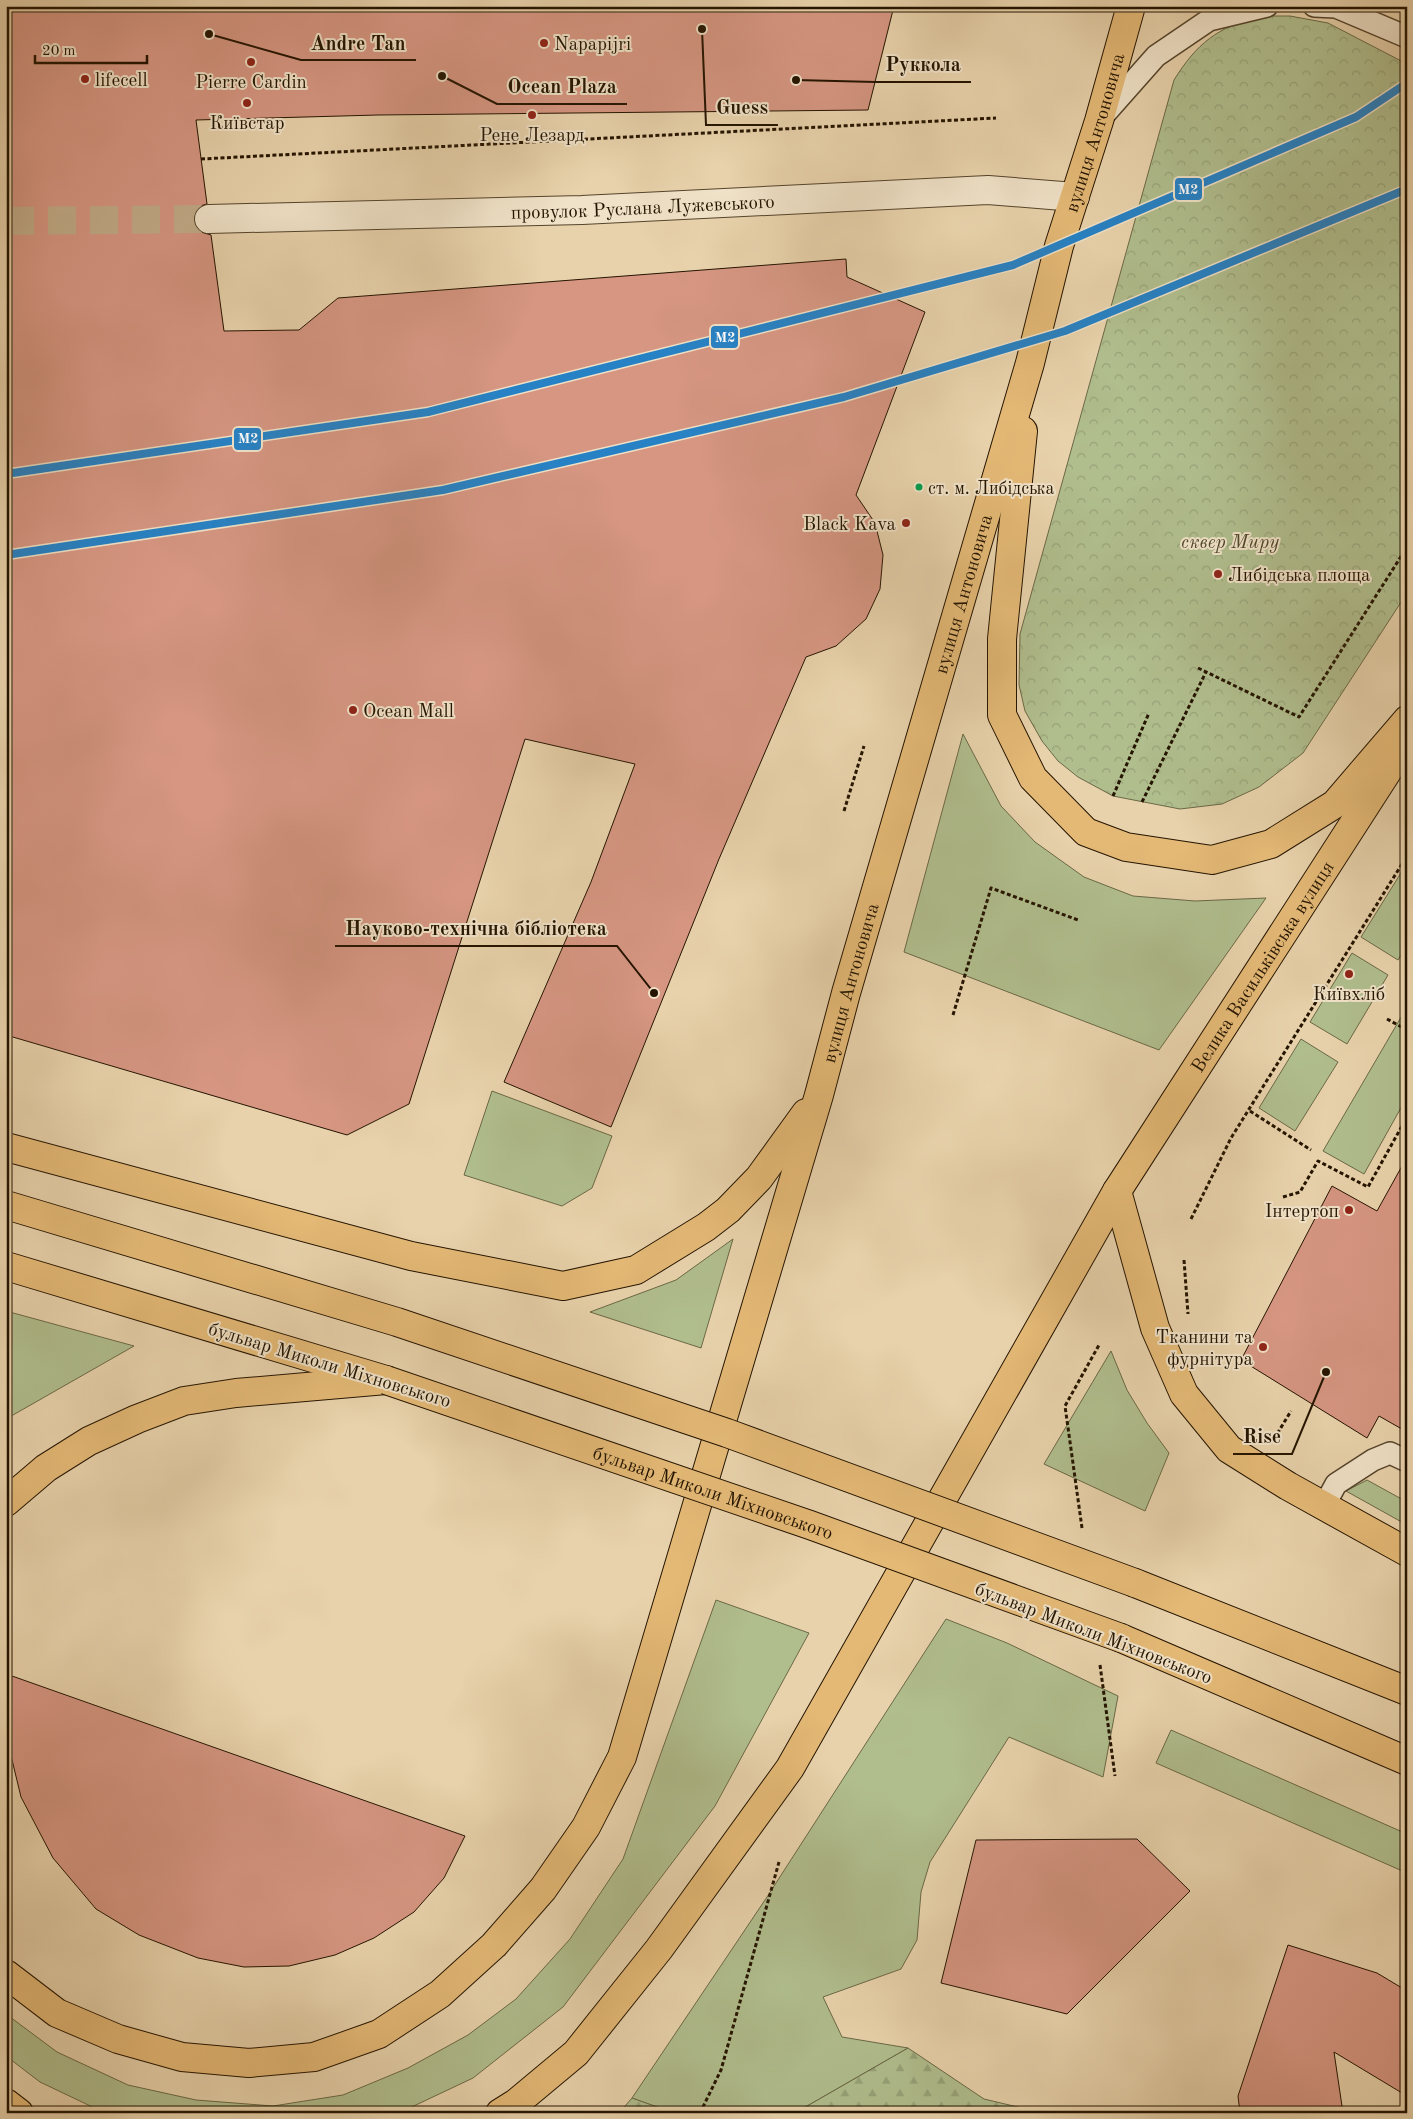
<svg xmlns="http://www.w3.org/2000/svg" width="1413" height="2119" font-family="'Old Standard TT',serif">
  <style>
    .grass { fill: #b0bd8d; stroke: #6a6846 }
    .forest { fill: url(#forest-firs); stroke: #6a6846 }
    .park { fill: url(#park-crowns); stroke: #6a6846 }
    .building { fill: #d69682; stroke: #241400 }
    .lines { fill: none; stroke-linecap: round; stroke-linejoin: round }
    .street-tunnel { stroke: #c1ac89; stroke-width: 28; stroke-dasharray: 28 14; stroke-linecap: butt }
    .lane-casing { stroke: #55442b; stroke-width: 24 }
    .street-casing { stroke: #55442b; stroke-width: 30 }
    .primary-casing { stroke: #241400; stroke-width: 30 }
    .highway-casing { stroke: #241400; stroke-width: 30 }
    .path { stroke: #241400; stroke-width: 3; stroke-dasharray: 4 2.5; stroke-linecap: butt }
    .lane { stroke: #f0e2c8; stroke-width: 21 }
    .street { stroke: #f0e2c8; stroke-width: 28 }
    .primary { stroke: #e4b976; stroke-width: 28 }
    .highway { stroke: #e4b976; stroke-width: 28 }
    .highway-bridge-casing { stroke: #241400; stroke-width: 30; stroke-linecap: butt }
    .highway-bridge { stroke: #e4b976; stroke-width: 28 }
    .metro-1-casing { stroke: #f0e2c8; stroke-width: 11 }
    .metro-1 { stroke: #2782c5; stroke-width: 8 }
    .poi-dot { fill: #8f2418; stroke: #f0e2c8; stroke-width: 2 }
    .bus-dot { fill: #029f4d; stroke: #f0e2c8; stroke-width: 2 }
    .labels { text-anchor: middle; stroke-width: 4; stroke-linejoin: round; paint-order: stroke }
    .bus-label { font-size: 18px; fill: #241400; stroke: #f0e2c8; text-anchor: start }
    .poi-label { font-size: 19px; fill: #241400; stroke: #f0e2c8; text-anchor: start }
    .street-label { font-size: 19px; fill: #241400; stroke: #f0e2c8 }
    .park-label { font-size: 19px; font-style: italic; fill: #4e472a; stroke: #f0e2c8 }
    .leader { fill: none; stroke: #241400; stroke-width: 2 }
    .callout-dot { fill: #241400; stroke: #f0e2c8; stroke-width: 2 }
    .callout-label { font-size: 20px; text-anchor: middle; font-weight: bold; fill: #241400; stroke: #f0e2c8; stroke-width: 4; stroke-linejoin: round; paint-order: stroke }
    .line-badge { stroke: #f0e2c8; stroke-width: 2 }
    .badge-label { font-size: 14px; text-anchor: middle; font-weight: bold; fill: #fff }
  </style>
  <defs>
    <pattern id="forest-firs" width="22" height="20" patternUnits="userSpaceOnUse" patternTransform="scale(1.25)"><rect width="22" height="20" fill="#b0bd8d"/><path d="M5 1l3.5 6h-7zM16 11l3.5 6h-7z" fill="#97a278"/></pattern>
    <pattern id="park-crowns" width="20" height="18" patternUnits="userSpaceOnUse" patternTransform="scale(1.25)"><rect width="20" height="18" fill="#b0bd8d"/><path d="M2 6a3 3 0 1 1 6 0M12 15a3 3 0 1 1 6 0" fill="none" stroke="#97a278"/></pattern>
  </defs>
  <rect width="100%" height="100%" fill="#e8d2ab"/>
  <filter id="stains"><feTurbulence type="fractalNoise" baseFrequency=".004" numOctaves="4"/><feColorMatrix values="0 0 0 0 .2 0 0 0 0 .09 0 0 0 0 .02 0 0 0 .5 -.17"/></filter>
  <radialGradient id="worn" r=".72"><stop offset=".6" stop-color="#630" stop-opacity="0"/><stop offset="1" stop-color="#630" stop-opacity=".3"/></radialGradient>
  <path class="grass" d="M963,734L1001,806L1035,842L1084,877L1133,896L1195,901L1266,898L1159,1050L904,952Z
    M1404,868L1407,870V945L1398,960L1361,937Z
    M1352,953L1388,975L1347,1044L1310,1022Z
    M1407,1007V1097L1364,1174L1323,1151Z
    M1301,1039L1338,1062L1295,1131L1259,1108Z
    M492,1091L612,1136L592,1188L562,1206L464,1175Z
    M733,1239L701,1348L590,1312L676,1280Z
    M6,1311L134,1346L13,1415L6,1421Z
    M1111,1351L1127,1390L1147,1423L1169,1453L1145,1511L1044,1464Z
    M1367,1480L1407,1502V1525L1346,1491Z
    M716,1600L809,1633L715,1806L563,2007L473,2078L399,2113H105L40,2082L6,2056V2014L57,2052L128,2085L196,2100L273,2106L343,2095L408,2068L468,2035L516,1999L570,1939L623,1859Z
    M946,1619L1007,1643L1118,1696L1103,1777L1009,1737L930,1862L921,1892L917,1940L901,1969L823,1997L842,2037L908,2048L795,2113H667L657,2107L632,2098L767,1897Z
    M1171,1730L1407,1834V1873L1156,1763Z"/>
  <path class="forest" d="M908,2048L984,2099L1043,2113H989L927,2108L916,2113H795Z
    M632,2098L657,2107L667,2113H619Z"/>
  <path class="park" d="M1259,16H1290L1328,23L1407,64V593L1303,753L1259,787L1222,804L1180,809L1113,796L1078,777L1058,761L1042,741L1025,711L1019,685L1020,634L1174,80C1197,43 1217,28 1259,16Z"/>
  <path class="building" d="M6,6H894L868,110L378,115L196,120L207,204L200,206L196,211L193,220L196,228L201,232L211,235L224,331L299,330L338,298L846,259L847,277L925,312L856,495L875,523L883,555L880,589L866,619L836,646L806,657L719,859L611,1127L504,1082L591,882L635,764L525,739L409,1104L347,1135L6,1035Z
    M1407,1157V1432L1379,1416L1367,1438L1241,1360L1332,1186L1377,1211Z
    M12,1676L465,1836L444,1878L414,1912L374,1938L335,1955L289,1966L244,1967L198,1958L139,1935L96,1909L53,1858L21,1797L7,1739Z
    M1137,1839L1190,1891L1067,2014L941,1983L976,1840Z
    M1288,1945L1377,1973L1407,1991V2096L1334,2052L1343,2113H1240L1238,2096Z"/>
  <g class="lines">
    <path class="street-tunnel" d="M6,221L209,219"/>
    <defs>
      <path id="lane" d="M1314,6L1336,7L1407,37
        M1102,117L1156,56L1209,20L1267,6
        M1324,1506L1336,1484L1373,1460L1390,1453L1407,1461"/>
      <g id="street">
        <path id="s1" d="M209,219L582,210L988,190L1075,197"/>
      </g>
      <g id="primary">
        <path d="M1023,431L1002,639V715L1033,778L1086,832L1126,847L1212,860L1271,844L1335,804L1407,720"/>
        <path d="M6,1147L411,1256L563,1286L636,1270L706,1227L728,1210L759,1178L806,1113"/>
        <path d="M1117,1191L1155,1328L1184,1394L1229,1449L1288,1486L1407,1552"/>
        <path d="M6,1502L46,1468L89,1441L137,1419L184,1401L236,1393L386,1380"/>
        <path id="s2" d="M6,1974L57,2013L118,2039L182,2057L249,2063L314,2057L379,2034L440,1994L494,1945L543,1889L586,1827L622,1757L819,1095L846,993L1030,363L1059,246L1099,121L1131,6"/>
        <path d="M6,2103L19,2113"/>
        <path id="s3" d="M500,2113L516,2103L576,2053L659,1949L790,1768L1117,1191L1407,741"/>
      </g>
      <path id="highway" d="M6,1266L386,1380
        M1135,1583L1407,1691
        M1121,1638L1407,1761"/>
    </defs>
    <use href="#lane" class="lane-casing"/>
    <use href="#street" class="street-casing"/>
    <use href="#primary" class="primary-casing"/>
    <use href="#highway" class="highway-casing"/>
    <path class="path" d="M201,159L996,118
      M1198,668L1299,717L1407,547
      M1113,796L1149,713
      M1142,802L1206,672
      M844,811L864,746
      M953,1015L991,888L1078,920
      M1387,1019L1407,1030
      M1250,1111L1311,1150
      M1283,1197L1300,1192L1318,1161L1368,1187L1407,1117
      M1191,1219L1231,1138L1407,856
      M1184,1260L1188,1314
      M1274,1439L1291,1411
      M1082,1528L1065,1406L1099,1345
      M1100,1665L1115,1776
      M700,2113L721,2070L779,1862"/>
    <use href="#lane" class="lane"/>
    <use href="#street" class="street"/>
    <use href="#primary" class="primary"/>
    <use href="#highway" class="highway"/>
    <defs>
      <g id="highway-bridge">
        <path d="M6,1205L397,1322L727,1433L1135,1583"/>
        <path id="s4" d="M386,1380L810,1525L1121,1638"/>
      </g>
    </defs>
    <use href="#highway-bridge" class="highway-bridge-casing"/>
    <use href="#highway-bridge" class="highway-bridge"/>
    <defs>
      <path id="metro-1" d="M6,474L428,412L1013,265L1356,117L1407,83
        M6,555L443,490L844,397L1065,331L1407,189"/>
    </defs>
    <use href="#metro-1" class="metro-1-casing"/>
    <use href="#metro-1" class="metro-1"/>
  </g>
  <g class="poi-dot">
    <circle cx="544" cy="43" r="5"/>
    <circle cx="251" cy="62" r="5"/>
    <circle cx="85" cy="79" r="5"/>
    <circle cx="247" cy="103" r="5"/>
    <circle cx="532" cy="115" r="5"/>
    <circle cx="906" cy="523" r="5"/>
    <circle cx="1218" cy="574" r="5"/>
    <circle cx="353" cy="710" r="5"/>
    <circle cx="1349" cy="974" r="5"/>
    <circle cx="1349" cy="1210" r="5"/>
    <circle cx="1263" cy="1347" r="5"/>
  </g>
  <circle class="bus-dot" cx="919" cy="487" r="4.5"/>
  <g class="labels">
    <g class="bus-label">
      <text x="928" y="494">ст. м. Либідська</text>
    </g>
    <g class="poi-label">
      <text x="554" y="50">Napapijri</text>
      <text x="95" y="86">lifecell</text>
      <text x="251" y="88" text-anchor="middle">Pierre Cardin</text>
      <text x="247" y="129" text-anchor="middle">Киïвстар</text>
      <text x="532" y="141" text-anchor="middle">Рене Лезард</text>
      <text x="896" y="530" text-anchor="end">Black Kava</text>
      <text x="1228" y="581">Либідська площа</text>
      <text x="363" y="717">Ocean Mall</text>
      <text x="1349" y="1000" text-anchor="middle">Київхліб</text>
      <text x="1339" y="1217" text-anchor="end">Інтертоп</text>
      <text x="1253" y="1343" text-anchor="end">Тканини та<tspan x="1253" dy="22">фурнітура</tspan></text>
    </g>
    <g class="street-label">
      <text dy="7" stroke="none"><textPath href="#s2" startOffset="2465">вулиця Антоновича</textPath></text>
      <text dy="7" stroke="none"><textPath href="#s1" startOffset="434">провулок Руслана Лужевського</textPath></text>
      <text dy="7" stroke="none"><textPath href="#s2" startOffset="1985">вулиця Антоновича</textPath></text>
      <text dy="7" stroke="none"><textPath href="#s3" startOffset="1384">Велика Васильківська вулиця</textPath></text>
      <text dy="7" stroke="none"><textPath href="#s2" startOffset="1580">вулиця Антоновича</textPath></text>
      <text transform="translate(330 1364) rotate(17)" y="7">бульвар Миколи Міхновського</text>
      <text dy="7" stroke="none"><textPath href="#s4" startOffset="346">бульвар Миколи Міхновського</textPath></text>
      <text transform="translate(1094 1632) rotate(21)" y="7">бульвар Миколи Міхновського</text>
    </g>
    <g class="park-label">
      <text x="1230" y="548">сквер Миру</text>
    </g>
  </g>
  <path class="leader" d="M209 34L301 60H416M796 80L875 82H971M442 76L497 104H627M702 29L706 125H778M654 993L617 946H335M1326 1372L1292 1454H1233"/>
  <g class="callout-dot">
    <circle cx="209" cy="34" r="5"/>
    <circle cx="796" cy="80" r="5"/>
    <circle cx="442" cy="76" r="5"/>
    <circle cx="702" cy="29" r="5"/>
    <circle cx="654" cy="993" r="5"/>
    <circle cx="1326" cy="1372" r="5"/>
  </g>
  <g class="callout-label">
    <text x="358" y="50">Andre Tan</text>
    <text x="923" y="71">Руккола</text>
    <text x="562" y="93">Ocean Plaza</text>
    <text x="742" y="114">Guess</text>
    <text x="476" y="935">Науково-технічна бібліотека</text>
    <text x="1262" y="1443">Rise</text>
  </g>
  <g class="line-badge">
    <rect x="1174" y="177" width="29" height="24" rx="5" fill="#2782c5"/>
    <rect x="710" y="325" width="29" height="24" rx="5" fill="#2782c5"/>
    <rect x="233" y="427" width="29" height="24" rx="5" fill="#2782c5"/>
  </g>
  <g class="badge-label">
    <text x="1188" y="194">M2</text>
    <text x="725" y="342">M2</text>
    <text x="248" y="443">M2</text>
  </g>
  <rect width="1413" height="2119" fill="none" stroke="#e8d2ab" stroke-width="25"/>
  <rect x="8" y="8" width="1398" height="2104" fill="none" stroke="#241400" stroke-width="2.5"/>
  <rect x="12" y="12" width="1388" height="2094" fill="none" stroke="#241400"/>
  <path d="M35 55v8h112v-8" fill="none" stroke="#241400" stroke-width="2.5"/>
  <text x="42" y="55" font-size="15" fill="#241400" stroke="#f0e2c8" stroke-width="4" paint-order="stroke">20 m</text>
  <rect width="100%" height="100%" filter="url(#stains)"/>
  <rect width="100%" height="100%" fill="url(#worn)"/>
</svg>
